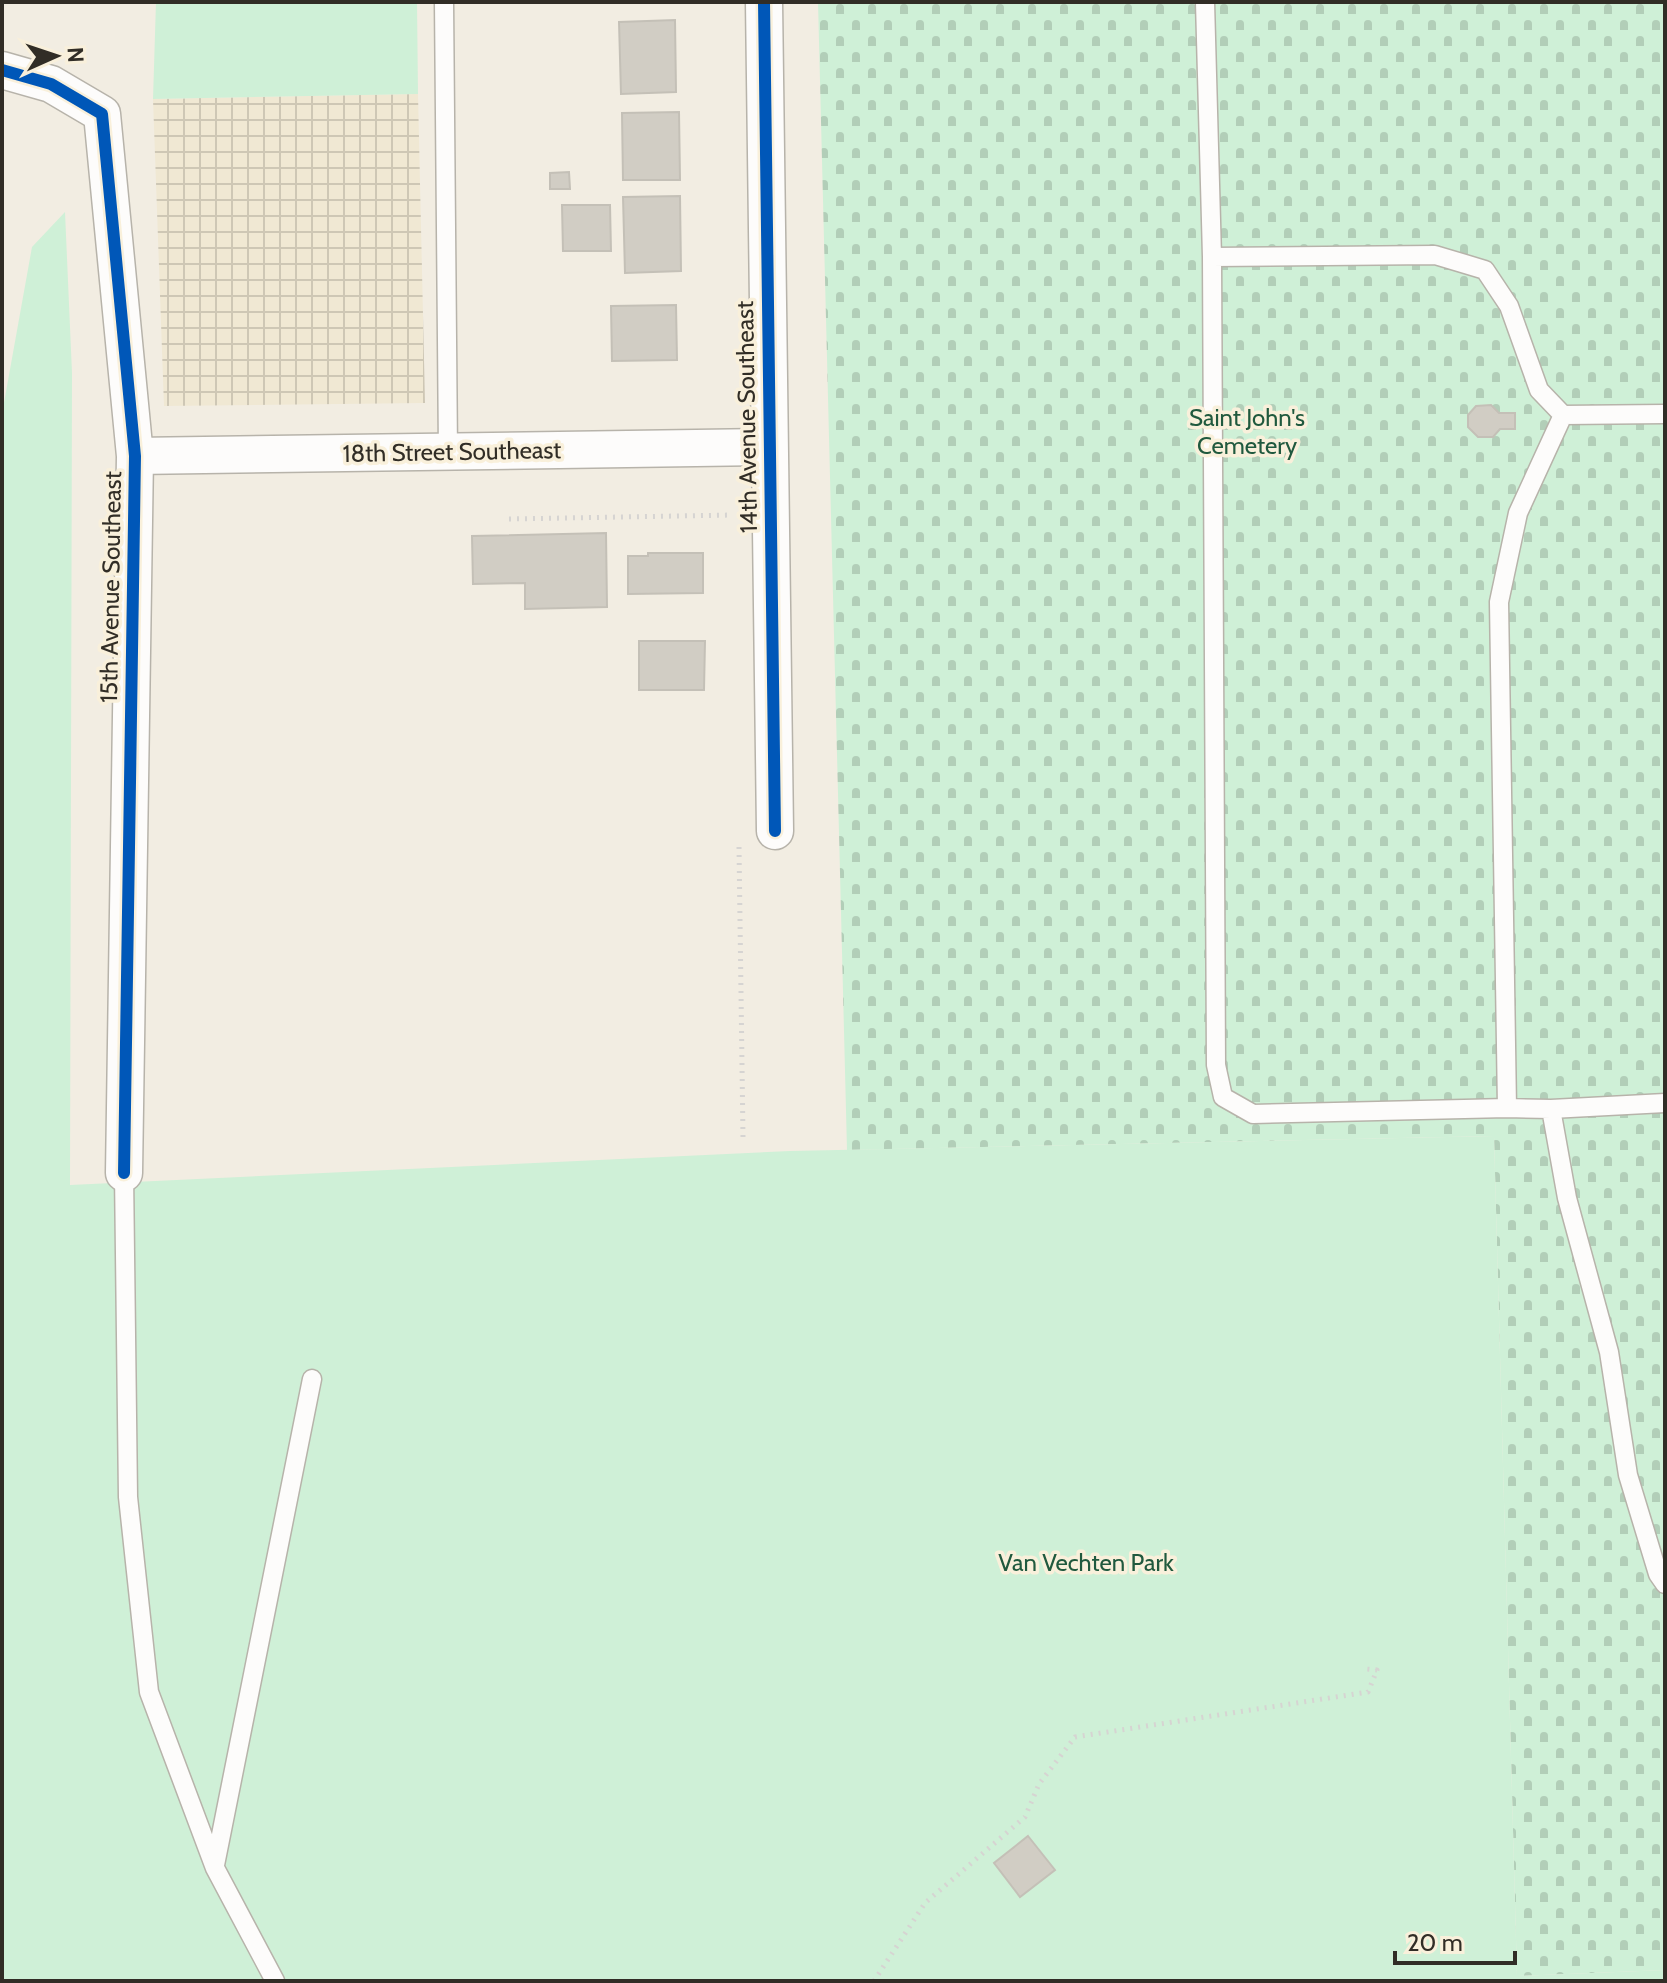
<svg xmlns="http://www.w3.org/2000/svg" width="1667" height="1983" font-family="Cabin,sans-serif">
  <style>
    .industrial { fill: url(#industrial-grid) }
    .cemetery { fill: url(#cemetery-stones) }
    .green { fill: #cff0d7 }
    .building { fill: #d1cdc4; stroke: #c4c0b7; stroke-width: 2 }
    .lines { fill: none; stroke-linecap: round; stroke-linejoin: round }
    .service-casing { stroke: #b7b3aa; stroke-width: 21 }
    .minor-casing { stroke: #b7b3aa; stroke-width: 39 }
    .path { stroke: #d6d4d2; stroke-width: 5; stroke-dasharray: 2 6; stroke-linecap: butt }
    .service { stroke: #fdfcfb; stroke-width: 18 }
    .minor { stroke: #fdfcfb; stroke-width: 36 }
    .cycleway-casing { stroke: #f9f0db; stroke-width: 17 }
    .cycleway { stroke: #0057b8; stroke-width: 12 }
    .labels { text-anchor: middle; stroke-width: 7; stroke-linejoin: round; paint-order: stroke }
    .street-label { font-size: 24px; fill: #312d26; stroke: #f9f0db }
    .park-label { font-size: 24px; fill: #20593e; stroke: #f9f0db }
  </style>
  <defs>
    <pattern id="industrial-grid" width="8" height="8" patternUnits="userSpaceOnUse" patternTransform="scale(2)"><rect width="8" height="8" fill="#f0e8d3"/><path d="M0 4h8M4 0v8" fill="none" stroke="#cec7b5"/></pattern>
    <pattern id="cemetery-stones" width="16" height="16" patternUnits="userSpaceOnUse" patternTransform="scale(2)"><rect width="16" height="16" fill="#cff0d7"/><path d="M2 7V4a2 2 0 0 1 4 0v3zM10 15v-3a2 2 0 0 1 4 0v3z" fill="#b2ceb8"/></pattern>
  </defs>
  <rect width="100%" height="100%" fill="#f2ede2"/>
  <path class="industrial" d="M418,94L425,403L164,406L153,99Z"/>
  <path class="cemetery" d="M818,2H1665V1970L1517,1976L1494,1136L847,1150Z"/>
  <path class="green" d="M156,2H417L418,94L153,99Z
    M65,212L72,373L70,1185L790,1151L1494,1136L1517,1976L1665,1970V1981H2V414L32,247Z"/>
  <path class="building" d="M675,20L676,92L621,94L619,22Z
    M679,112L680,180H623L622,113Z
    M569,172L570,189H550V173Z
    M680,196L681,271L625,273L623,197Z
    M562,205H610L611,251H563Z
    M676,305L677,360L612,361L611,306Z
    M1491,405L1499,413H1515V429H1500L1493,437H1478L1468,427V415L1476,406Z
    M606,533L607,607L525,609V583L473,584L472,536Z
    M648,553H703V593L628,594V556H648Z
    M639,641H705L704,690H639Z
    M1028,1836L1055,1870L1020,1897L994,1863Z"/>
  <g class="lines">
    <defs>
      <path id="service" d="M444,2L448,452
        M1205,2L1212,257L1216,1065L1223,1097L1253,1114L1507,1108L1499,602L1518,513L1563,415L1665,414
        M1212,257L1435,255L1485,270L1509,306L1539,390L1563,415
        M1507,1108L1551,1109L1567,1198L1609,1352L1628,1475L1658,1574L1665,1584
        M1551,1109L1665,1103
        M124,1173L128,1497L149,1692L215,1868L275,1981
        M215,1865L312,1379"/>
      <path id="minor" d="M764,2L775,831
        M2,70L51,84L102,114L135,456L124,1173
        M135,456L769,447"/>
    </defs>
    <use href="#service" class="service-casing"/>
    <use href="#minor" class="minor-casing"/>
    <path class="path" d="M509,519L732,515
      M739,847L743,1137
      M874,1981L925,1903L1025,1817L1039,1784L1075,1737L1368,1692L1377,1670L1366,1669"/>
    <use href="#service" class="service"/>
    <use href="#minor" class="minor"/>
    <defs>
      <path id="cycleway" d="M764,2L775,831
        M2,70L51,84L102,114L135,456L124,1173"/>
    </defs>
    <use href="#cycleway" class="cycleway-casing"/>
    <use href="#cycleway" class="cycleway"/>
  </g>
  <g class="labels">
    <g class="street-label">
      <text transform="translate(747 417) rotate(-91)" y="8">14th Avenue Southeast</text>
      <text transform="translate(452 452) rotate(-1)" y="8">18th Street Southeast</text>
      <text transform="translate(111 587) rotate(-89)" y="8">15th Avenue Southeast</text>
    </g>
    <g class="park-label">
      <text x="1247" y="426">Saint John's<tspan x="1247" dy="28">Cemetery</tspan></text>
      <text x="1086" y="1571">Van Vechten Park</text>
    </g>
  </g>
  <rect width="1667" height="1983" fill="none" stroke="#312d26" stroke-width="8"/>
  <g transform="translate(56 56) rotate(87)" stroke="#f9f0db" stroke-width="6" paint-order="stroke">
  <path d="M0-6L14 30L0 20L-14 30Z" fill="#312d26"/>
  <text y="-12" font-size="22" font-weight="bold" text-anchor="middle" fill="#312d26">N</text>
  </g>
  <path d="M1395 1951v12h120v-12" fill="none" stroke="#312d26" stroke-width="4"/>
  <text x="1407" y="1951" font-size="24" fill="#312d26" stroke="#f9f0db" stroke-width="6" paint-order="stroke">20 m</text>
</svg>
